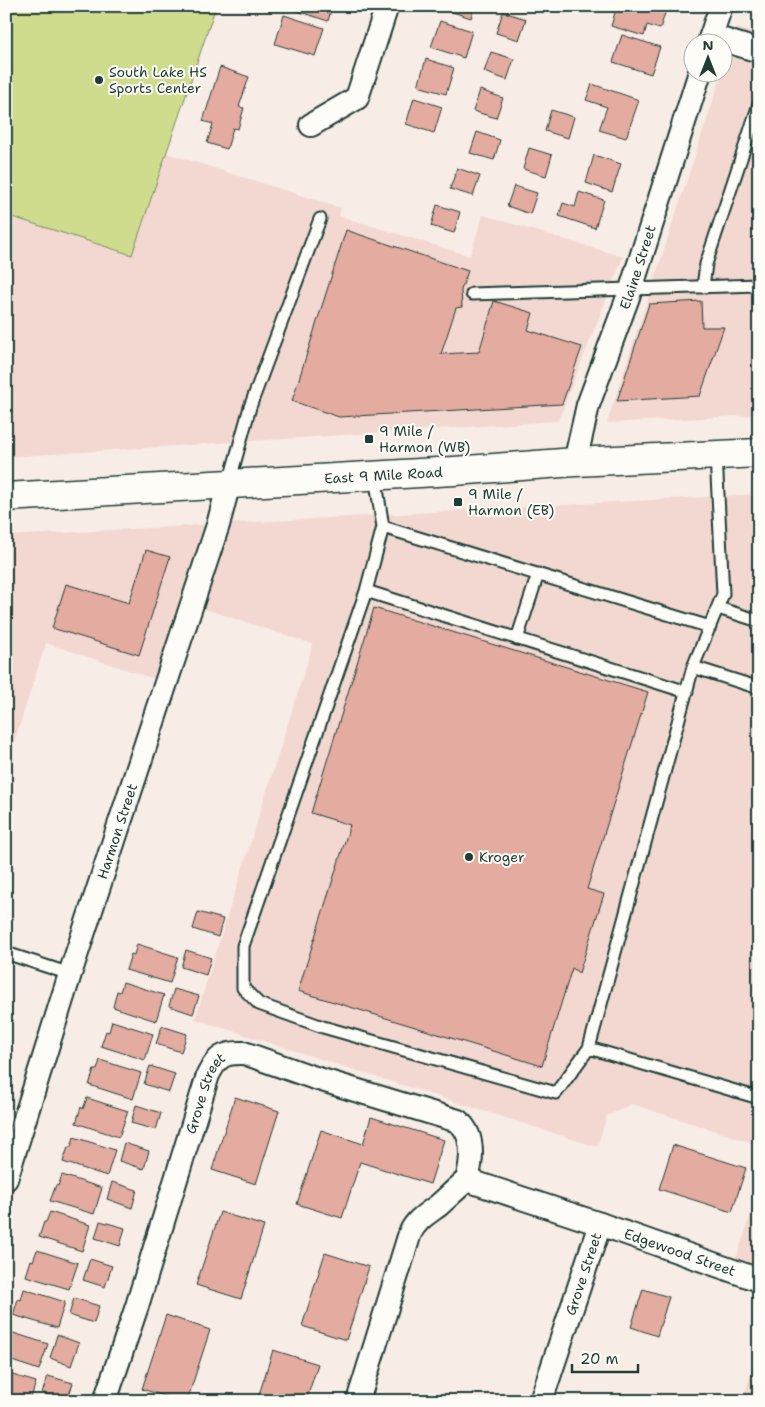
<svg xmlns="http://www.w3.org/2000/svg" width="765" height="1407" font-family="'Shantell Sans',sans-serif">
  <style>
    .built { fill: #f2d8d1 }
    .green { fill: #cfdb8d; stroke: #778c60 }
    .building { fill: #e4aba0; stroke: #1f3d34 }
    .lines { fill: none; stroke-linecap: round; stroke-linejoin: round }
    .lane-casing { stroke: #1f3d34; stroke-width: 15 }
    .street-casing { stroke: #1f3d34; stroke-width: 26 }
    .secondary-casing { stroke: #1f3d34; stroke-width: 31 }
    .lane { stroke: #fdfcf7; stroke-width: 11 }
    .street { stroke: #fdfcf7; stroke-width: 22 }
    .secondary { stroke: #fdfcf7; stroke-width: 28 }
    .poi-dot { fill: #1f3d34; stroke: #fdfcf7; stroke-width: 2 }
    .labels { text-anchor: middle; stroke-width: 4; stroke-linejoin: round; paint-order: stroke }
    .poi-label { font-size: 14px; fill: #1f3d34; stroke: #fdfcf7; text-anchor: start }
    .street-label { font-size: 14px; fill: #1f3d34; stroke: #fdfcf7 }
  </style>
  <rect width="100%" height="100%" fill="#f8ece6"/>
  <filter id="ink" filterUnits="userSpaceOnUse"><feTurbulence type="fractalNoise" baseFrequency=".02" numOctaves="2"/><feDisplacementMap in="SourceGraphic" scale="10" xChannelSelector="R" yChannelSelector="G"/><feConvolveMatrix kernelMatrix="1 2 1 2 8 2 1 2 1" color-interpolation-filters="sRGB"/></filter>
  <g filter="url(#ink)">
    <path class="built" d="M737,28L759,34V415L607,423Z
      M166,153L341,208L339,216L470,256L483,215L623,257L558,421L6,457V215L132,255Z
      M759,494V1145L632,1104L607,1116L597,1147L195,1019L313,644L202,608L176,686L46,643L6,767V536Z
      M759,1190V1289L729,1280Z
      M759,1352V1401H742Z"/>
    <path class="green" d="M6,6H216L132,255L6,215Z"/>
    <path class="building" d="M292,6H332L328,21L291,9Z
      M444,6H474L471,18L443,9Z
      M617,6H664L667,7L660,29L647,25L644,36L611,26Z
      M503,12L526,19L519,40L496,33Z
      M284,15L324,28L315,56L275,44Z
      M440,21L472,31L464,58L431,47Z
      M622,35L660,47L651,74L613,62Z
      M491,52L514,59L507,80L484,72Z
      M426,59L454,68L446,94L418,86Z
      M220,67L249,77L239,107L244,108L238,129L233,128L227,149L207,143L213,124L203,121Z
      M592,84L639,100L626,138L599,130L607,107L586,100Z
      M480,90L503,98L496,118L473,111Z
      M414,98L442,107L434,133L406,124Z
      M551,110L574,117L568,138L545,131Z
      M477,132L500,140L494,160L470,153Z
      M529,148L552,155L546,176L523,169Z
      M594,155L621,164L612,192L586,183Z
      M457,168L480,176L473,196L450,189Z
      M514,186L537,193L530,214L507,206Z
      M579,192L604,200L595,228L559,216L563,203L575,207Z
      M437,205L460,212L454,233L431,226Z
      M346,230L468,271L461,290L462,307L456,308L441,354L479,352L494,301L533,313L528,330L582,347L562,404L339,417L292,401Z
      M701,301L702,327H724L700,396L617,401L649,304Z
      M146,550L170,557L139,655L52,628L66,584L129,603Z
      M374,608L648,692L587,889L604,894L579,973L572,968L542,1066L298,991L350,825L311,813Z
      M198,912L223,919L218,937L193,929Z
      M137,944L178,957L170,983L126,970L131,954L134,955Z
      M186,950L211,958L206,975L181,967Z
      M123,982L164,995L156,1021L113,1007L117,991L120,992Z
      M174,989L199,996L193,1014L169,1006Z
      M112,1021L153,1034L145,1060L101,1046L106,1031L109,1032Z
      M162,1026L187,1034L181,1052L156,1044Z
      M100,1060L141,1073L133,1099L89,1085L94,1070H97Z
      M150,1066L175,1074L169,1092L144,1084Z
      M235,1097L279,1111L256,1184L212,1170Z
      M87,1098L128,1111L119,1137L76,1123L81,1107L83,1109Z
      M136,1105L161,1113L156,1130L131,1123Z
      M371,1117L444,1140L430,1184L360,1162L342,1218L297,1204L321,1130L363,1144Z
      M74,1137L115,1150L107,1176L63,1162L68,1147H71Z
      M124,1143L149,1151L144,1169L119,1161Z
      M673,1145L746,1168L732,1212L659,1189Z
      M62,1175L102,1188L94,1214L50,1201L56,1185L58,1186Z
      M112,1182L137,1190L132,1208L107,1199Z
      M50,1212L90,1225L82,1251L39,1237L44,1222H46Z
      M220,1212L264,1226L241,1299L196,1285Z
      M100,1221L125,1228L120,1246L95,1238Z
      M37,1250L78,1263L69,1289L26,1276L31,1260L33,1261Z
      M325,1253L369,1267L346,1340L302,1326Z
      M90,1259L112,1266L105,1287L83,1280Z
      M24,1289L65,1302L57,1328L13,1315L18,1299L21,1300Z
      M643,1289L669,1297L657,1336L631,1327Z
      M74,1298L99,1306L94,1323L69,1315Z
      M166,1315L210,1330L187,1401H180L142,1389Z
      M7,1331L48,1344L39,1370L6,1359Z
      M57,1335L79,1343L71,1366L50,1358Z
      M273,1350L318,1364L306,1401H257Z
      M6,1373L36,1382L30,1401H6Z
      M48,1376L73,1383L67,1401L42,1393Z"/>
    <g class="lines">
      <defs>
        <path id="lane" d="M703,287L706,264L759,104
          M472,294L759,285
          M716,455L723,594L693,667L589,1048L759,1098
          M375,476L383,527L710,627
          M229,483L250,407L320,219
          M383,527L366,591L243,946V988L259,1004L323,1027L556,1093L589,1048
          M366,591L687,692
          M718,608L759,621
          M517,639L538,574
          M693,667L759,688
          M6,953L70,974"/>
        <g id="street">
          <path d="M711,36L759,51"/>
          <path d="M709,42L721,6"/>
          <path d="M311,125L357,98L387,6"/>
          <path id="s1" d="M575,462L588,405L631,289L700,72"/>
          <path id="s2" d="M6,1179L70,974L218,525L229,483"/>
          <path id="s3" d="M105,1401L137,1306L208,1075C217,1057 223,1052 244,1053L312,1077L458,1121C475,1135 472,1161 467,1180"/>
          <path id="s4" d="M358,1401L410,1233C417,1219 427,1214 439,1205C448,1197 457,1188 467,1180L600,1224L759,1280"/>
          <path id="s5" d="M541,1401L600,1224"/>
        </g>
        <g id="secondary">
          <path id="s6" d="M6,497L454,471L575,462L759,453"/>
        </g>
      </defs>
      <use href="#lane" class="lane-casing"/>
      <use href="#street" class="street-casing"/>
      <use href="#secondary" class="secondary-casing"/>
      <use href="#lane" class="lane"/>
      <use href="#street" class="street"/>
      <use href="#secondary" class="secondary"/>
    </g>
  </g>
  <g class="poi-dot">
    <circle cx="99" cy="80" r="5"/>
    <rect x="364" y="434" width="10" height="10" rx="2.5"/>
    <rect x="453" y="497" width="10" height="10" rx="2.5"/>
    <circle cx="469" cy="857" r="5"/>
  </g>
  <g class="labels">
    <g class="poi-label">
      <text x="109" y="77">South Lake HS<tspan x="109" dy="16">Sports Center</tspan></text>
      <text x="379" y="436">9 Mile /<tspan x="379" dy="16">Harmon (WB)</tspan></text>
      <text x="468" y="499">9 Mile /<tspan x="468" dy="16">Harmon (EB)</tspan></text>
      <text x="479" y="862">Kroger</text>
    </g>
    <g class="street-label">
      <text dy="5" stroke="none"><textPath href="#s1" startOffset="205">Elaine Street</textPath></text>
      <text dy="5" stroke="none"><textPath href="#s6" startOffset="378">East 9 Mile Road</textPath></text>
      <text dy="5" stroke="none"><textPath href="#s2" startOffset="365">Harmon Street</textPath></text>
      <text dy="5" stroke="none"><textPath href="#s3" startOffset="324">Grove Street</textPath></text>
      <text dy="5" stroke="none"><textPath href="#s4" startOffset="479">Edgewood Street</textPath></text>
      <text dy="5" stroke="none"><textPath href="#s5" startOffset="134">Grove Street</textPath></text>
    </g>
  </g>
  <rect width="765" height="1407" fill="none" stroke="#fdfcf7" stroke-width="25"/>
  <rect x="12" y="12" width="740" height="1382" fill="none" stroke="#1f3d34" stroke-width="2" filter="url(#ink)"/>
  <g transform="translate(708 58)"><circle r="24" fill="#fdfcf7" stroke="#a4b0a9"/>
  <path d="M0-4L9 19L0 12L-9 19Z" fill="#1f3d34"/>
  <text y="-8" font-size="14" font-weight="bold" text-anchor="middle" fill="#1f3d34">N</text>
  </g>
  <path d="M572 1364v8h66v-8" fill="none" stroke="#1f3d34" stroke-width="2.5"/>
  <text x="580" y="1364" font-size="15" fill="#1f3d34" stroke="#fdfcf7" stroke-width="4" paint-order="stroke">20 m</text>
</svg>
